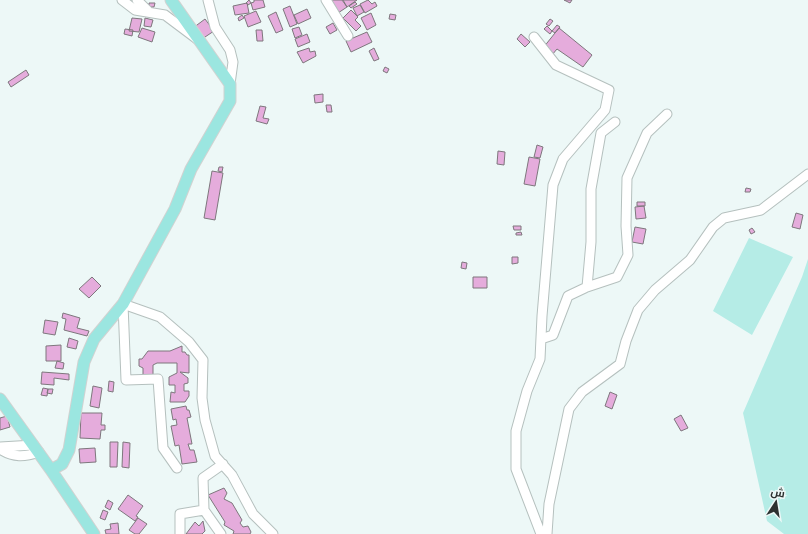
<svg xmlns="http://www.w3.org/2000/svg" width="808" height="534" font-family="'Nunito Sans',Cairo,sans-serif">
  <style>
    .green { fill: #b5ece6 }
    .building { fill: #e5acdc; stroke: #7e777d }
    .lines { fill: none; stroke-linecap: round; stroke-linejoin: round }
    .minor-casing { stroke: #b5c0be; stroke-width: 11 }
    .major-casing { stroke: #d1d2d1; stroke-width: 13 }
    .minor { stroke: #fff; stroke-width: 9 }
    .major { stroke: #9be6e0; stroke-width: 11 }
  </style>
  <rect width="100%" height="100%" fill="#edf8f7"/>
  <path class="green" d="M749,238L793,257L752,335L713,311Z
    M808,259V534H784L767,521L743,413L802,277Z"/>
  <path class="building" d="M249,0L251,3L248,5L246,3Z
    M254,0H263L265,7L253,10L251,3L254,2Z
    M329,0H342L347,7L338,13Z
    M343,0H357L347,7Z
    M368,0L372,4L375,2L377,6L365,13L360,4Z
    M564,0H572L570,3Z
    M355,2L357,4L351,8L349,6Z
    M149,3H155L154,7H149Z
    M247,3L249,13L235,15L233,6Z
    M360,5L364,12L357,16L353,8Z
    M290,6L297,24L290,27L283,9Z
    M307,9L311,18L298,24L294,15Z
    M351,10L358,17L355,20L361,26L356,31L343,18Z
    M256,11L261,22L248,27L244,16Z
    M276,12L283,30L276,33L268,16Z
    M371,13L376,25L367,30L361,18Z
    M390,14L396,15L395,20L389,19Z
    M242,15L244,18L239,21L238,18Z
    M132,18L142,19L139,32L129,31Z
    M145,18L153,20L151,27L144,26Z
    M205,19L214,31L202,39L193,28Z
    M550,19L553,21L549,26L546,24Z
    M333,23L337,30L330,34L326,27Z
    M557,25L560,27L555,33L552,31Z
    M547,26L552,31L550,34L544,29Z
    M299,27L302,35L295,38L292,29Z
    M142,28L155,32L152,42L138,37Z
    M559,28L592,55L583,67L557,49L552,55L543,48Z
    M125,29L133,30L132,36L124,34Z
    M256,30H262L263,41H257Z
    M367,32L372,42L351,52L346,41Z
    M307,34L310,42L298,47L295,39Z
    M521,34L530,42L525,47L517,39Z
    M309,48L310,52L315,51L316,56L303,63L297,52Z
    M374,48L379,59L374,61L369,51Z
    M385,67L389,69L387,73L383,71Z
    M26,70L29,75L11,87L8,82Z
    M323,94V102L315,103L314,95Z
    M326,105H331L332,112H327Z
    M260,106L266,107L263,118L269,119L267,124L256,121Z
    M537,145L543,147L540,158L534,157Z
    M498,151L505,152L504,165L497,164Z
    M529,157L540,159L535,186L524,184Z
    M219,167H223L222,172L218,171Z
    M212,171L223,173L215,220L204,218Z
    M746,188L751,189L750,192H745Z
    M637,202H645V206H637Z
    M644,206L646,218L636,219L635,207Z
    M796,213L803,215L800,229L792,227Z
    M513,226H521V230H514Z
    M635,227L646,229L643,244L632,242Z
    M752,228L755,232L751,234L749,230Z
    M521,232L522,235H516V233Z
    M512,257H518V263L512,264Z
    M462,262L467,263L466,269L461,268Z
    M92,277L101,286L89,298L79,289Z
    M473,277H487V288H473Z
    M63,313L80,318L77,328L89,331L87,336L64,330L66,319L62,318Z
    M45,320L58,322L55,335L43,333Z
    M69,338L78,341L76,349L67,347Z
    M61,345V361H46V346Z
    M182,346V352H185L187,355H189V373L180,372L188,378V383L184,384V391H189V396L185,402H170L171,392L175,393V385H169V377L177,373V363H157L153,365V376H143V368L139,366V359H142L148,351H170Z
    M57,361L64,363L63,369L55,368Z
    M42,372L69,374V380L54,378V385L41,384Z
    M109,381L114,382L113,392L108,391Z
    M93,386L102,388L99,408L90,406Z
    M43,388L48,389L47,396L41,395Z
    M48,389H53L52,394L47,393Z
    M610,392L617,395L612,409L605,406Z
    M186,406L187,410H189L191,417L187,418L192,444H188L190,450H194L197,462L182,464L179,445L175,446L171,426L177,425L176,419L173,420L171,409Z
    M81,413H102L101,425H105V430H101L100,439L80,438Z
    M681,415L688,428L681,431L674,419Z
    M7,416L10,427L0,430V418Z
    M110,442H118L117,467H110Z
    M123,442L130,443L129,468L122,467Z
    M95,448L96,462L80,463L79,449Z
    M224,488L227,493L224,499L232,503L242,520L240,523L243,527L248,526L251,532L250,534H233L234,531L224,525L225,522L208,495Z
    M128,495L143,506L136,516L138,517L135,521L118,509Z
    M108,500L113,503L110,510L105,507Z
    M103,510L108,512L105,520L100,518Z
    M138,518L147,524L139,534H135L129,530Z
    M203,521L205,531L202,534H186L195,522L199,526Z
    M118,523L119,534H106L105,530L111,529L110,524Z"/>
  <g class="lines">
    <defs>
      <path id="minor" d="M122,0L135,10L165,15L197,39
        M137,0L148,11
        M208,0L215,27L230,50L233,62L230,84
        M326,0L348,36
        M534,37L556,65L609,90L605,110L563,159L553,185L542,316L540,359L527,391L516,431V469L541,534
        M587,287L591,242V189L601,133L615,122
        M541,339L553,335L568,296L587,287L617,277L628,255L626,226L627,178L647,133L667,114
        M0,447L34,445
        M0,449C13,458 25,457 39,452
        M177,468L163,448L158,379L126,380L123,304L160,317L189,342L203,360L202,398L205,420L215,456L232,475L253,514L273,534
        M180,534V514L204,510
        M221,534L204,510L203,478L223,464
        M547,534L549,504L569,409L582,392L620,364L626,341L638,310L655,290L690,260L713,227L724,218L761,210L808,174"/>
      <path id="major" d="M0,399L51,470L94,534
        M51,470L62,464L69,450L84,362L94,339L123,304L175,209L191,169L230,101V84L171,0"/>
    </defs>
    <use href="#minor" class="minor-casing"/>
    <use href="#major" class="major-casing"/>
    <use href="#minor" class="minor"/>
    <use href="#major" class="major"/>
  </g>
  <g transform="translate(776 502) rotate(12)" stroke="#edf8f7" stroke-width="3" paint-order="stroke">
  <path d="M0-3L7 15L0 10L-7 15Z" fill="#2d3130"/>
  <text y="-6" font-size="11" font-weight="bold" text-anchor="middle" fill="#2d3130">ش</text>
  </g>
</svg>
